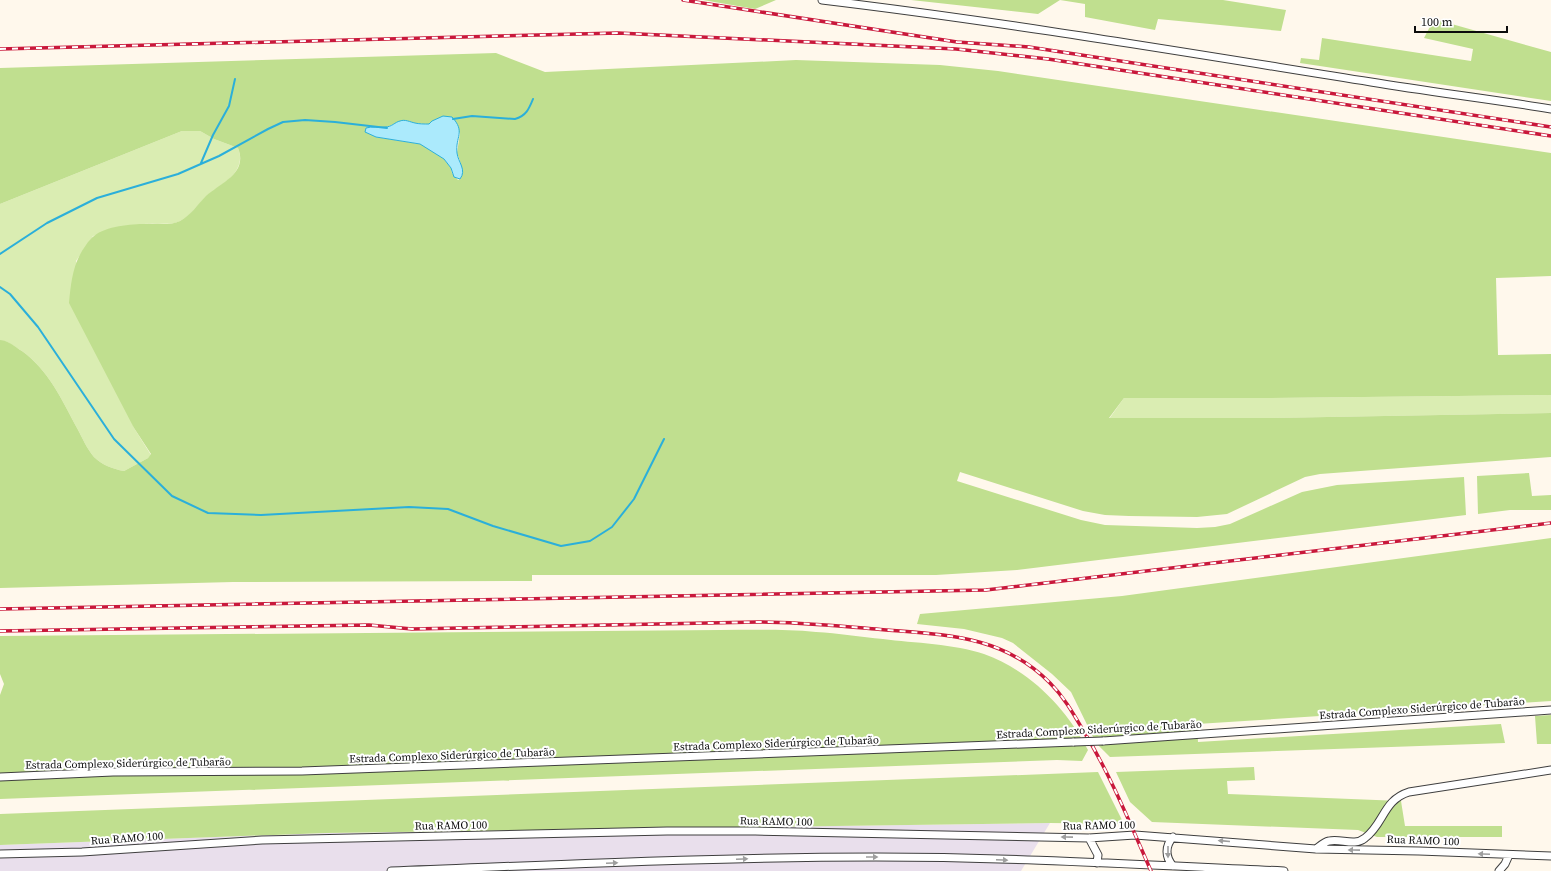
<svg xmlns="http://www.w3.org/2000/svg" width="1551" height="871" font-family="'Source Serif 4',serif">
  <style>
    .industrial { fill: #e9dfec }
    .green { fill: #daedb2 }
    .forest { fill: #c0df8f; fill-rule: evenodd }
    .water { fill: #abeafc; stroke: #2bafda }
    .lines { fill: none; stroke-linecap: round; stroke-linejoin: round }
    .stream { stroke: #2bafda; stroke-width: 2 }
    .minor-casing { stroke: #3f3f3f; stroke-width: 9 }
    .minor { stroke: #fff; stroke-width: 7 }
    .rail-casing { stroke: #c9183b; stroke-width: 3.5 }
    .rail { stroke: #fff; stroke-width: 2; stroke-dasharray: 6; stroke-linecap: butt }
    .minor-bridge-casing { stroke: #3f3f3f; stroke-width: 9; stroke-linecap: butt }
    .minor-bridge { stroke: #fff; stroke-width: 7 }
    .oneway { fill: #9e9e9e }
    .labels { text-anchor: middle; stroke-width: 4; stroke-linejoin: round; paint-order: stroke }
    .street-label { font-size: 11px; fill: #0c0c0c; stroke: #fff }
  </style>
  <rect width="100%" height="100%" fill="#fff8ec"/>
  <path class="industrial" d="M1050,823L1021,871H0V845L326,833Z"/>
  <path class="green" d="M182,131H200L214,139L238,148C241,156 241,163 236,171C229,182 215,188 206,197C197,205 189,218 178,222C167,226 156,222 144,224C127,227 110,232 93,236L76,261L134,428L151,455L148,458L124,471C113,469 102,465 94,457C87,449 82,437 77,428C61,398 49,371 22,351C15,347 8,341 0,340V204Z
    M1551,395V413L1271,418L1109,419L1124,398H1271Z"/>
  <path class="forest" d="M703,0H776L755,9Z
    M911,0H1223L1286,10L1281,31L1158,19L1155,30L1085,17V4L1060,0L1038,14Z
    M1434,19L1551,52V101L1300,63L1301,58L1319,60L1322,38L1471,61L1473,49L1424,38Z
    M496,53L545,72L796,60L940,65L998,71L1551,153V276L1496,278L1498,355L1551,354V395L1271,398H1124L1109,418H1271L1551,413V457L1320,474L1305,477L1227,514L1197,517L1129,516L1105,515L1083,511L960,472L957,481L1081,520L1105,525L1197,528L1215,527L1230,524L1302,492L1337,485L1464,477L1466,515L1017,570L936,575H532V581L233,582L0,588V340C8,340 15,347 22,351C49,371 61,398 77,428C82,437 87,449 94,457C102,465 113,469 124,471L148,458L151,454L134,428L69,303C71,282 73,262 86,245C88,242 91,238 94,236C106,226 131,224 146,224C157,223 170,226 180,221C190,216 198,204 206,196C222,182 248,173 238,148L214,139L200,131H182L0,204V68ZM396,123L429,124L460,133L457,153L460,161L462,176L460,179L458,180L452,173L451,168L444,159L428,147L420,144L376,137L369,127H387Z
    M1529,473L1532,496L1551,495V510H1510L1478,514L1477,476Z
    M1551,538V701L1197,724L1198,742L1501,724L1505,743L1110,757L1096,743L1071,692L1052,674L1013,643L1002,638L964,629L917,624L920,614L1122,596Z
    M720,630C752,630 784,629 816,632C838,633 861,637 883,639C914,643 955,644 984,654C1031,671 1066,708 1088,750L1082,761L1057,760L0,799V695L4,684L0,674V636Z
    M1551,715V744H1537L1535,716Z
    M1254,767L1255,780L1227,781L1228,794L1401,801L1405,826H1502V837H1377L1358,830L1152,822L1130,802L1116,772Z
    M1098,772L1124,824L1050,823L326,833L0,845V814Z"/>
  <path class="water" d="M443,116L452,117C466,132 455,137 457,153C458,162 467,170 460,179L454,177L451,168L444,159L420,144L376,137L365,132L366,128C372,126 379,128 385,127C392,127 395,122 400,121C405,119 410,122 415,123C419,124 424,124 429,124L432,121Z"/>
  <g class="lines">
    <path class="stream" d="M453,119L472,116L515,119C526,116 529,109 533,99
      M201,163L213,135L229,106L235,79
      M0,254L47,223L97,198L178,174L219,156L268,129L283,122L305,120L335,122L387,128
      M0,287L10,294L38,327L114,439L172,496L208,513L261,515L409,507L448,509L493,526L561,546L590,541L612,527L634,499L664,439"/>
    <defs>
      <path id="minor" d="M822,0C1006,22 1189,53 1371,82C1431,92 1491,99 1551,109
        M1103,741L1551,710
        M0,777L113,772L302,771L1074,742
        M1173,837C1165,846 1165,857 1173,866
        M1089,838L1098,855L1097,863
        M1316,849C1320,846 1324,842 1329,841C1341,838 1354,847 1365,838C1384,824 1383,800 1409,792L1551,770
        M0,854L82,852L262,840L667,831H755L1089,838L1135,835L1316,849L1419,851L1551,856
        M391,871C552,865 714,857 876,857C1012,857 1148,865 1284,871
        M1499,871L1505,864L1509,855"/>
    </defs>
    <use href="#minor" class="minor-casing"/>
    <use href="#minor" class="minor"/>
    <defs>
      <path id="rail" d="M683,0L957,42L1029,47L1551,127
        M0,49L618,33L956,49L1048,59L1551,136
        M0,609L986,590L1551,523
        M0,631L369,625L412,629L758,622C797,622 837,626 876,629C940,635 1001,633 1050,683C1064,697 1073,713 1083,730C1110,774 1130,823 1151,871"/>
    </defs>
    <use href="#rail" class="rail-casing"/>
    <use href="#rail" class="rail"/>
    <defs>
      <path id="minor-bridge" d="M1074,742L1103,741"/>
    </defs>
    <use href="#minor-bridge" class="minor-bridge-casing"/>
    <use href="#minor-bridge" class="minor-bridge"/>
  </g>
  <defs><path id="oneway-solid" d="M-6-.8H1V-3.2L6.5 0L1 3.2V.8H-6Z"/></defs>
  <g class="oneway">
    <use href="#oneway-solid" transform="translate(1067 837) rotate(-179)"/>
    <use href="#oneway-solid" transform="translate(1224 841) rotate(-175)"/>
    <use href="#oneway-solid" transform="translate(1354 850) rotate(-179)"/>
    <use href="#oneway-solid" transform="translate(1168 852) rotate(90)"/>
    <use href="#oneway-solid" transform="translate(1484 854) rotate(-178)"/>
    <use href="#oneway-solid" transform="translate(872 857)"/>
    <use href="#oneway-solid" transform="translate(742 859) rotate(-2)"/>
    <use href="#oneway-solid" transform="translate(1002 860) rotate(2)"/>
    <use href="#oneway-solid" transform="translate(612 863) rotate(-2)"/>
  </g>
  <g class="labels">
    <g class="street-label">
      <text transform="translate(1422 708) rotate(-4)" y="4">Estrada Complexo Siderúrgico de Tubarão</text>
      <text transform="translate(1099 729) rotate(-3)" y="4">Estrada Complexo Siderúrgico de Tubarão</text>
      <text transform="translate(776 743) rotate(-2)" y="4">Estrada Complexo Siderúrgico de Tubarão</text>
      <text transform="translate(452 755) rotate(-2)" y="4">Estrada Complexo Siderúrgico de Tubarão</text>
      <text transform="translate(128 763) rotate(-1)" y="4">Estrada Complexo Siderúrgico de Tubarão</text>
      <text transform="translate(776 821) rotate(1)" y="4">Rua RAMO 100</text>
      <text transform="translate(451 825) rotate(-1)" y="4">Rua RAMO 100</text>
      <text transform="translate(1099 825) rotate(-1)" y="4">Rua RAMO 100</text>
      <text transform="translate(127 838) rotate(-4)" y="4">Rua RAMO 100</text>
      <text transform="translate(1423 840) rotate(2)" y="4">Rua RAMO 100</text>
    </g>
  </g>
  <path d="M1415 26v6h92v-6" fill="none" stroke="#0c0c0c" stroke-width="2"/>
  <text x="1421" y="26" font-size="12" fill="#0c0c0c" stroke="#ffffff" stroke-width="3" paint-order="stroke">100 m</text>
</svg>
